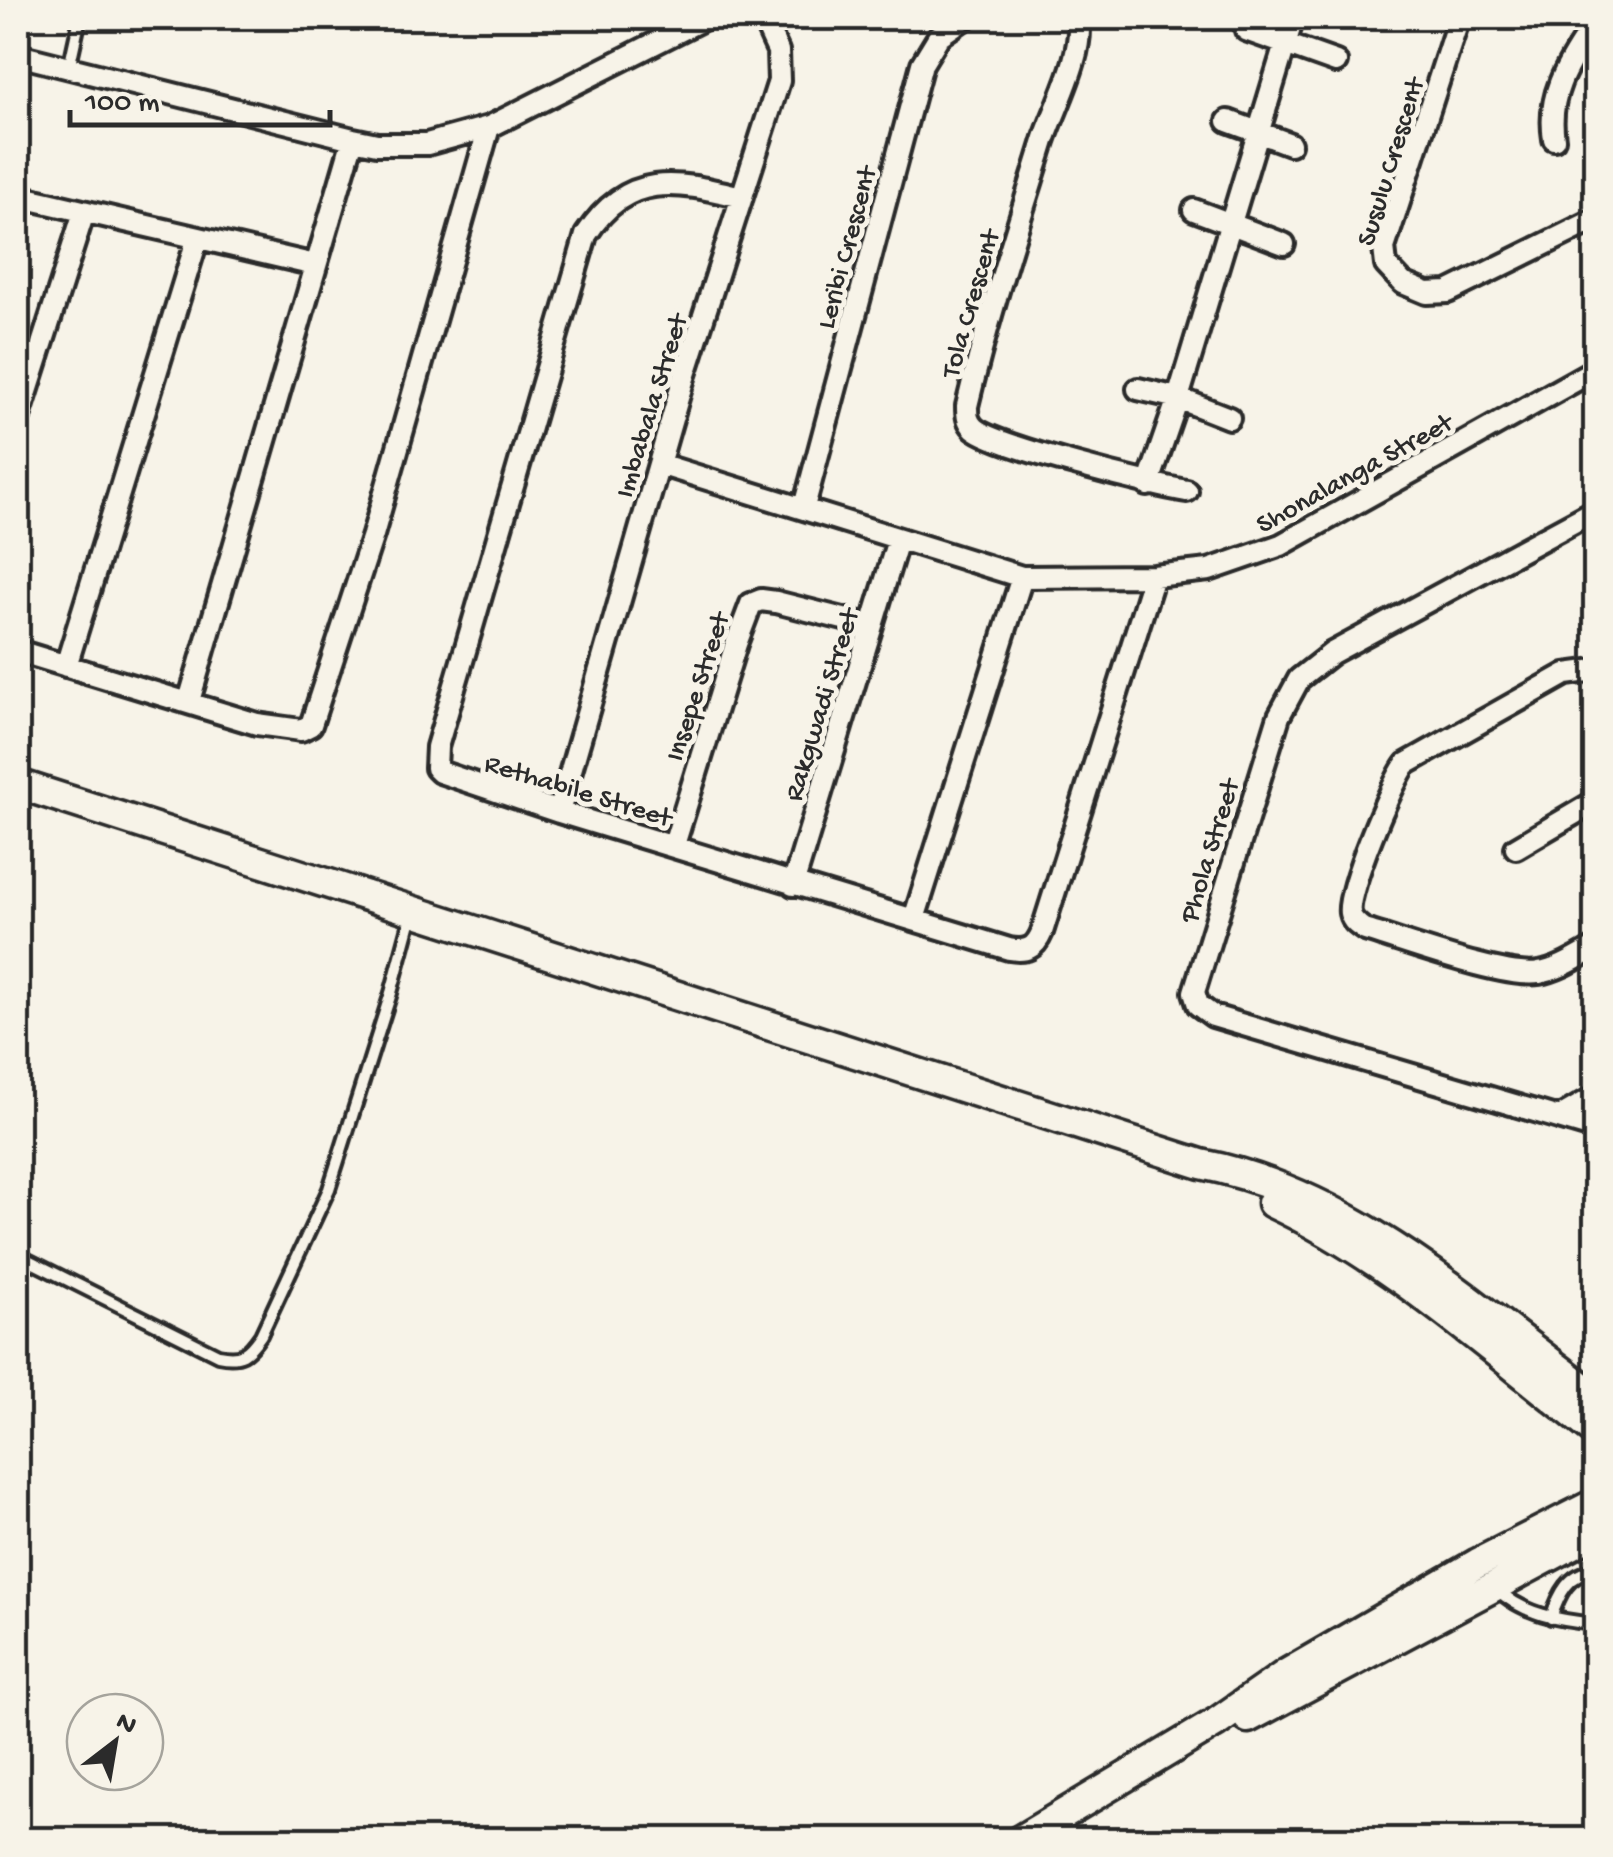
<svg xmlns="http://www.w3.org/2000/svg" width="1613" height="1857" font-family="'Gochi Hand',sans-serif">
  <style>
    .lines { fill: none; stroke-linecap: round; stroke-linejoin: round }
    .lane-casing { stroke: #2b2b2b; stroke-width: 18 }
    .street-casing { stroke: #2b2b2b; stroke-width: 28 }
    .secondary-casing { stroke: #2b2b2b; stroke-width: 35 }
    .lane { stroke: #f7f3e8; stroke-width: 10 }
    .street { stroke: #f7f3e8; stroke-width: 20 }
    .secondary { stroke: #f7f3e8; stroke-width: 28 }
    .labels { text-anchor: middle; stroke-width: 10; stroke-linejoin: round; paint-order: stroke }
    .street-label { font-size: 28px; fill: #2b2b2b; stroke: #f7f3e8 }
  </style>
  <rect width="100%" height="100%" fill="#f7f3e8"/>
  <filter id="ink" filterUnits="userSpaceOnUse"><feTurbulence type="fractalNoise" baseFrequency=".01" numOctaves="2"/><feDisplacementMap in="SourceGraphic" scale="20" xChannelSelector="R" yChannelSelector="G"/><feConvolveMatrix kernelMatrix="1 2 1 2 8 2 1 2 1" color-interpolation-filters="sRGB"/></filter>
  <g filter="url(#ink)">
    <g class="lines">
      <defs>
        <path id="lane" d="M69,68L80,18
          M18,1255L218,1355C241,1360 248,1354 261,1335L329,1189L391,993L412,915
          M1496,1588C1521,1614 1561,1621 1596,1624
          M1551,1618C1559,1594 1568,1573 1596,1570"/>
        <path id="street" d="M1078,18C1085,53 1055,107 1044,141C1017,229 988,317 967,406C967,415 967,421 974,428C994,446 1154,486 1187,491
          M1459,18L1384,248L1386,265L1403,283L1427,293L1448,292L1596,219
          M1570,18L1596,37
          M1246,30L1336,62
          M18,55L353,139L377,144H427L489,127L705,18
          M1228,121L1290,144
          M1554,139C1547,97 1566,66 1589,32
          M18,196L315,265
          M742,197C678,182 629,169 586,235L437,747L436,768L440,772L559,812L1009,949C1026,952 1035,949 1042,932L1154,576
          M1194,210L1284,244
          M1138,389L1178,398L1229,418
          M18,420L84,212
          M659,464L1022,577L1154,576L1209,570L1281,545L1596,369
          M1148,485L1178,398L1293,18
          M804,507L922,64L939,36L965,18
          M1596,510L1332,653L1299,679L1279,716L1194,992L1198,1005L1213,1016L1596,1129
          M18,651L257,724L301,730L311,725L373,535L489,127
          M66,666L197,240
          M1596,670L1566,674L1406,764C1392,782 1346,892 1350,913C1352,922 1359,926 1365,930C1403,941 1505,979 1539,973C1559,970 1578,957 1596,947
          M189,701L353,139
          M559,812L682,384L779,81L778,51L763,18
          M674,845L736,644L751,604L761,600L776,602L871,626
          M1516,848L1596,801
          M793,885L898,540
          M914,919L1022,577
          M1560,1117L1596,1096"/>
        <path id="secondary" d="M18,784L1201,1164C1355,1194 1473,1306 1596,1397
          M1272,1203C1392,1259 1492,1351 1596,1432
          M1248,1718L1596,1532
          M1020,1840L1217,1722L1286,1674L1478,1563L1596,1503"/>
      </defs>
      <use href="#lane" class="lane-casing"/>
      <use href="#street" class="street-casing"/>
      <use href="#secondary" class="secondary-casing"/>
      <use href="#lane" class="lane"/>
      <use href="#street" class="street"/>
      <use href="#secondary" class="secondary"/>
    </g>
  </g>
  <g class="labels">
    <g class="street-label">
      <text transform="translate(1388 161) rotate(-73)" y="10">Susulu Crescent</text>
      <text transform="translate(844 247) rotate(-75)" y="10">Leribi Crescent</text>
      <text transform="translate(968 303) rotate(-74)" y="10">Tola Crescent</text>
      <text transform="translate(649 405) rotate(-73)" y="10">Imbabala Street</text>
      <text transform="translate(1353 471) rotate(-29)" y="10">Shonalanga Street</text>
      <text transform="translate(695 686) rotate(-72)" y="10">Insepe Street</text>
      <text transform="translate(819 704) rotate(-73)" y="10">Rakgwadi Street</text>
      <text transform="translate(579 788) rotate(17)" y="10">Rethabile Street</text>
      <text transform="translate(1207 850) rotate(-73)" y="10">Phola Street</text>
    </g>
  </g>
  <rect width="1613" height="1857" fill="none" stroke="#f7f3e8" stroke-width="60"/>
  <rect x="30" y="30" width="1553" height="1797" fill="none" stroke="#2b2b2b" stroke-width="4" filter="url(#ink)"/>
  <g transform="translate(115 1742) rotate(31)"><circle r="48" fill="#f7f3e8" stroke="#a5a39c" stroke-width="2.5"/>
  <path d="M0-8L18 38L0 25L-18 38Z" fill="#2b2b2b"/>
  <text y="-15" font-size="28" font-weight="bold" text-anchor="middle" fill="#2b2b2b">N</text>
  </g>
  <path d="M70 110v15h260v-15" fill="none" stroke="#2b2b2b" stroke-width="5"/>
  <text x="85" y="110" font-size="30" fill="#2b2b2b" stroke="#f7f3e8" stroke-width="8" paint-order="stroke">100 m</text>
</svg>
